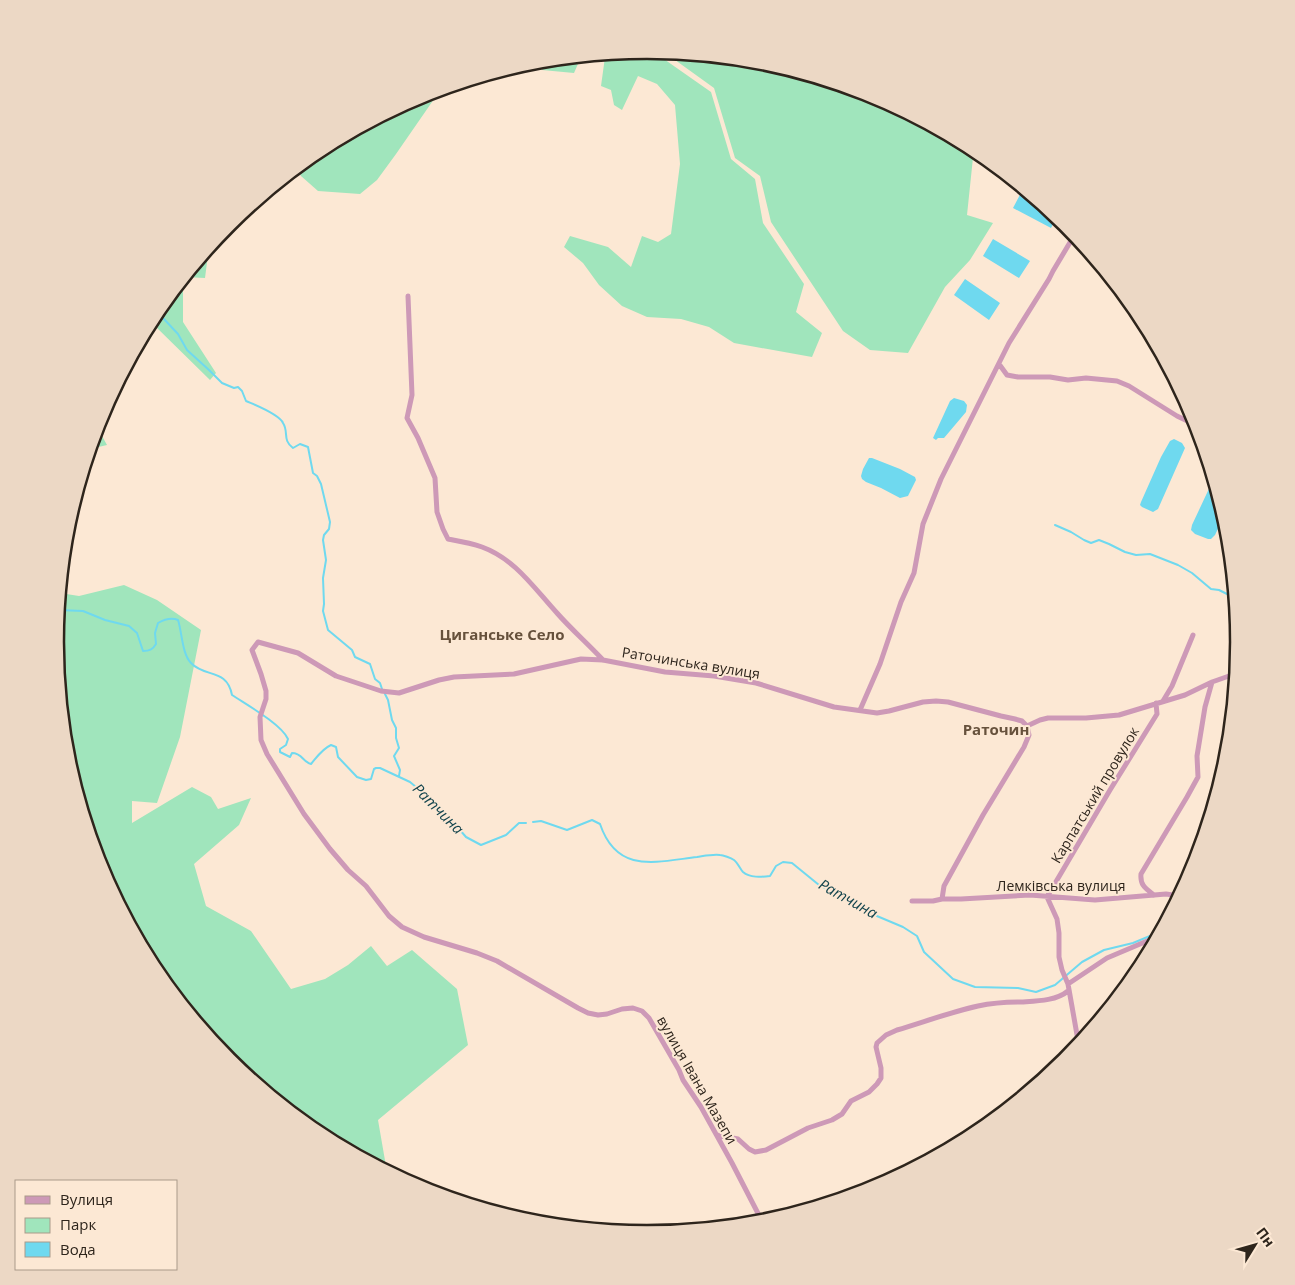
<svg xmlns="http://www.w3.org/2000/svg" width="1295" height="1285" font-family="'Open Sans',sans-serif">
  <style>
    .green { fill: #a0e5bc }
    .water { fill: #6fd9ef }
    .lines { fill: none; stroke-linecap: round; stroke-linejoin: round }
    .stream { stroke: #6fd9ef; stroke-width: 2 }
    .minor { stroke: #cd99b7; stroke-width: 5 }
    .labels { text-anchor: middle; stroke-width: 4; stroke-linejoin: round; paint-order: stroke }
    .street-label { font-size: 14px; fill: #2e251c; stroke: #fce8d4 }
    .neighbourhood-label { font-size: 15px; font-weight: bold; fill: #66513c; stroke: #fce8d4 }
    .water-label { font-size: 15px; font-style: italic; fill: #13444d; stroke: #fce8d4 }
    .rim { fill: none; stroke: #2e251c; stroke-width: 2.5 }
  </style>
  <rect width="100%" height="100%" fill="#fce8d4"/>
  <path class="green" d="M648,50H651L711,92L731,159L755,179L763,223L804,284L796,312L822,333L812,357L734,343L709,327L681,319L647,317L622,306L599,285L583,263L564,247L570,236L608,247L631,267L642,236L658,242L671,234L680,164L675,105L657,84L638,76L622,110L614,105L611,90L601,86L605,57L600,55Z
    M664,52L763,61L874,95L974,148L967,215L993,223L970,260L945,287L908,353L870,350L843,331L771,222L760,176L735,158L714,88Z
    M581,57L574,73L542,70L536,61Z
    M441,89L396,154L377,180L360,194L318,191L301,176L296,168L319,150L421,95Z
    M209,247L205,278L184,277Z
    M183,279V322L216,373L210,380L154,325L150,323L155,313Z
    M97,427L107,445L90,449Z
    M124,585L157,600L201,630L180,737L157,803L132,801V823L192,787L211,797L218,809L251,798L239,825L194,864L206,906L251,931L291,989L325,979L348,965L371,946L387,966L412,950L457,989L468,1045L378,1120L387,1172L318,1135L228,1061L155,971L100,869L66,758L55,642L60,593L79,596Z
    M524,1213L553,1218L552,1226L532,1224L519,1220Z"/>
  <path class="water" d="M1022,191L1033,196L1057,216L1051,228L1013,208Z
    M993,239L1030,261L1019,278L983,256Z
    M965,279L1000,303L989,320L954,295Z
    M954,398L964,401L967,405L966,412L944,438H938L936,440L933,438L950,401Z
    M1174,439L1182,443L1185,448L1158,509L1153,512L1142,507L1140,505L1141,502L1161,457L1170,441Z
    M869,458H872L900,469L915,477L916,480L908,496L900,498L881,488L866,482L862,479L861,476L863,469Z
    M1214,478L1225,514L1215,535L1211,539H1208L1195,534L1191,530L1192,525Z"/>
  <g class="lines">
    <path class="stream" d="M159,308L163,318L178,334L187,350L209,370L222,383L234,388L238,387L242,391L246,401C255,405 279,414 283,423C289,432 282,440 293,448L300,444L308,447L313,473L317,476L321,484L330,522L329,529L324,535L323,540L326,560L323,578L324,604L323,611L328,630L352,650L355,657L370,664L375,679L380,683L382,689
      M1055,525L1071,532L1084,540L1091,543L1099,540L1109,544L1125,552L1136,555L1150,554L1178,565L1192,573L1211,589L1219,590L1227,594L1235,597
      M58,610L83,611L105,620L129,626L137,633L143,651C150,651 153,649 156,644L155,633L158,623C165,619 171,617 178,620C182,632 182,654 191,663C205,678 227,668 232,695C247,705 281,724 288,739L286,745L280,749V752L290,757L292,753C302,753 303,762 311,764C317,757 322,749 331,745L336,747L338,757L357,777L366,780L371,779L374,769L376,768H380L410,782L440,807L466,837L481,845L506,835L519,823H526
      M385,694L388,700L392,720L396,728V738L399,748L394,756L400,770L399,776
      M533,822L541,821L567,830L592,820L600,824C617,874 655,862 697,857C704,856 713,854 720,855C723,855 731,858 734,860C738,863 740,869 743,872C750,878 761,877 770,876L776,866L783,862L792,863L819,885L865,911L903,927L917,936L924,952L953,979L975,987L1018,988L1036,992L1055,985L1082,962L1104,950L1133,943L1162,931"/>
    <path class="minor" d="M408,296L412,395L407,418L418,438L435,478L437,512L443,529L448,539C459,541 471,543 482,547C515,559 534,588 557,613C571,629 588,644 603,660
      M999,364L1007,375L1018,377H1050L1068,380L1086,378L1117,381L1129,386L1177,416L1198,426
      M1163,701L1172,686L1193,635
      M860,710L880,664L901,602L914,573L923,524L941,479L1009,343L1049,279L1053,271L1075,234
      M1154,895C1145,888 1140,885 1141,874L1187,797L1198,777L1197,756L1205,707L1212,682
      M942,899L944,886L983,815L1024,747L1029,735L1027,726
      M912,901H933L942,899H961L1030,895L1095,900L1166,894L1180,896
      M1068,984L1107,958L1159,936
      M1079,1046L1068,984L1062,970L1059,957V933L1057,919L1047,897L1110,790L1157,714L1156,703
      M717,1135L738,1139L749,1149L755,1152L766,1150L808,1128L832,1120L842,1114L851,1101L869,1092L877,1084L881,1078V1068L876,1047L877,1043L886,1035L897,1030C924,1022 951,1012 978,1006C992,1003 1006,1002 1021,1002C1036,1001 1056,1001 1068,991
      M763,1223L732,1163L701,1107L683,1080L679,1070L649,1018L642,1011L633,1008L622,1009L607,1014L598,1015L588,1013L578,1008L497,961L477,953L424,937L402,927L389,916L366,886L348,870L330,849L304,814L267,754L261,740L260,717L266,699V691L261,674L252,650L258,642L298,653L336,676L381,691L399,693L439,680L454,677L514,674L581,659L603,660L665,672L714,676L756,683L834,707L877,713L889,711L923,702L936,701L948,702L1001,716L1015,719L1022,721L1027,726L1040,720L1048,718H1086L1119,715L1185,695L1212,682L1229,676L1237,675"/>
  </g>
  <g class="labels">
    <g class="street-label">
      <text transform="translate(691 663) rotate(9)" y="5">Раточинська вулиця</text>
      <text transform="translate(1095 795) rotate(-59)" y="5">Карпатський провулок</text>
      <text x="1061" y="891">Лемківська вулиця</text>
      <text transform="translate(697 1080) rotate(60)" y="5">вулиця Івана Мазепи</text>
    </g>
    <g class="neighbourhood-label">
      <text x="502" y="640">Циганське Село</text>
      <text x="996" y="735">Раточин</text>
    </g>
    <g class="water-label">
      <text transform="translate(438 809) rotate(45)" y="5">Ратчина</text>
      <text transform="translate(848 899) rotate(29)" y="5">Ратчина</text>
    </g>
  </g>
  <path d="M0 0H1295V1285H0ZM64 642a583 583 0 1 1 1166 0a583 583 0 1 1-1166 0Z" fill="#ecd8c5" fill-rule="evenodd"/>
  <path class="rim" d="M64 642a583 583 0 1 1 1166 0a583 583 0 1 1-1166 0Z"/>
  <rect x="15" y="1180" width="162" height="90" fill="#fce8d4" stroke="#aa9a8a"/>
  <rect x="25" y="1196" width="25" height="8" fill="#cd99b7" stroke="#aa9a8a"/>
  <text x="60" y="1205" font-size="15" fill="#2e251c">Вулиця</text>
  <rect x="25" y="1218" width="25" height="15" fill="#a0e5bc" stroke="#aa9a8a"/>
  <text x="60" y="1230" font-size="15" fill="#2e251c">Парк</text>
  <rect x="25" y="1242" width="25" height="15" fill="#6fd9ef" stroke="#aa9a8a"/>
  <text x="60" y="1255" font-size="15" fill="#2e251c">Вода</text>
  <g transform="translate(1255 1245) rotate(53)" stroke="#fce8d4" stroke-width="4" paint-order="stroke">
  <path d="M0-4L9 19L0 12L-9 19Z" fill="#2e251c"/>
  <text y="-8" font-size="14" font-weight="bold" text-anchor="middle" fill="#2e251c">Пн</text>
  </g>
</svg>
